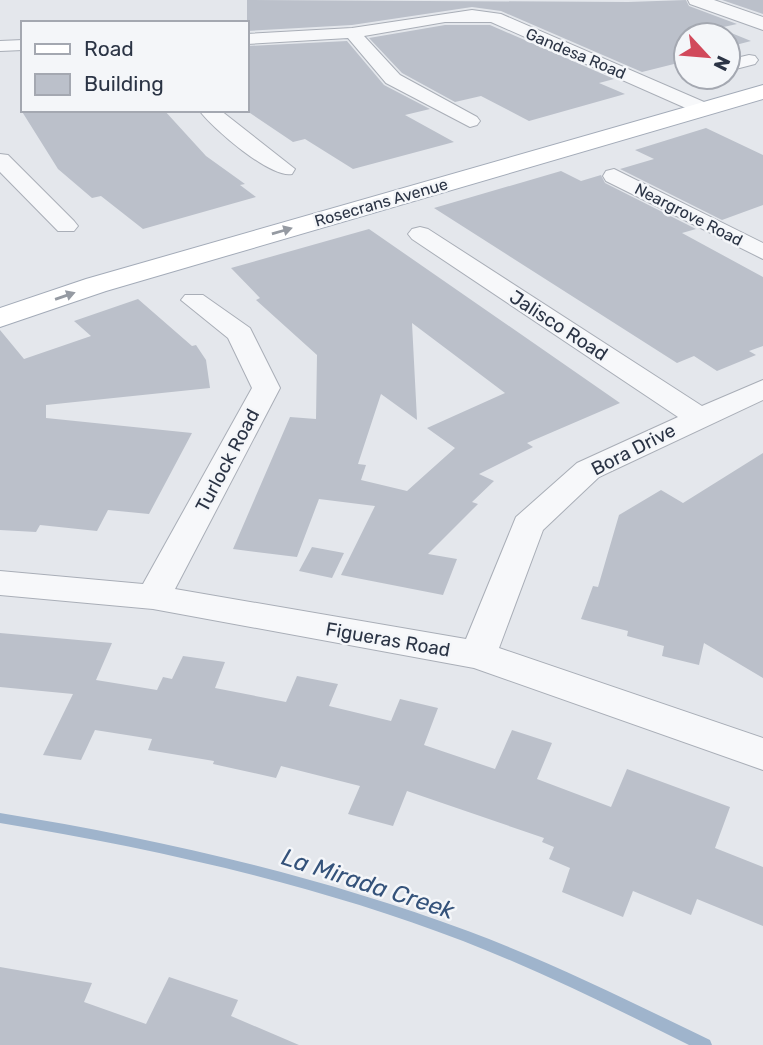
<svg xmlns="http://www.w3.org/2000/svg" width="763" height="1045" font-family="Rubik,sans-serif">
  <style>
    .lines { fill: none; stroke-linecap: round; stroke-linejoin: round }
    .stream { fill: #9fb4cc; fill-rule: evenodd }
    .building { fill: #bbc0ca; fill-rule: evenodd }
    .minor-casing { stroke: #a9aeb7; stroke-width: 2 }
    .tertiary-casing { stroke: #a9aeb7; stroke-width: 2 }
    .primary-casing { stroke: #a3abb8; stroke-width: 2 }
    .minor { fill: #f7f8fa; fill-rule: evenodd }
    .tertiary { fill: #f7f8fa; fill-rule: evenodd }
    .primary { fill: #fff; fill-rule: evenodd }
    .oneway { fill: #959aa2 }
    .labels { text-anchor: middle; stroke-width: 5; stroke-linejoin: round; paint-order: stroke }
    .far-street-label { font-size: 16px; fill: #2b3445; stroke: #f4f6f9 }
    .street-label { font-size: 19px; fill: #2b3445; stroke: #f4f6f9 }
    .near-water-label { font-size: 24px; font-style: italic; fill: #34527a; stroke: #f4f6f9 }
  </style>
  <rect width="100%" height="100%" fill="#e4e7ec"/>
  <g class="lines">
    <path class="stream" d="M0,813C159,839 317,875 468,931C551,962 631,1002 710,1040L712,1045H689C615,1008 540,971 463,941C314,884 157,849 0,823Z"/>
  </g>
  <path class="building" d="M247,0L628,2L686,0L689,6L737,24L719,28L751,41L728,47V35H686V61L642,72L501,11L472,7L352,25L247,31Z
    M722,0H763V14Z
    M445,25H490L614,79L599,83L625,94L529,121L481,96L455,102L402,73L369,38Z
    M347,41L384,85L430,109L405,115L454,142L353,169L305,139L293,142L247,111V46Z
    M21,110H164L206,156L245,184L240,185L256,197L143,229L101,196L92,198L58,169Z
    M706,128L763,155V205L722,220L620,169L654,159L635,150Z
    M561,171L581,181L601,175L605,183L696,229L682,233L763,277V346L749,351L756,355L717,371L694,356L677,363L434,208Z
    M369,229L620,403L527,443L533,447L479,474L494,481L472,502L478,504L428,554L457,559L443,595L341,575L375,506L319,499L297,557L233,549L290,417L316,419L317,355L256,300L260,298L231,268ZM412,323L505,393L427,428L455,448L407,491L361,480L366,465L358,464L381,394L417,420Z
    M138,299L192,346L196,345L206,360L210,388L46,405V418L192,433L149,514L108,510L97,531L40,525L36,532L0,530V330L24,359L91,336L74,321Z
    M763,453V678L704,643L699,665L662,656L664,646L627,636L628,631L581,619L593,586L598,587L619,515L661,490L683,503Z
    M312,547L344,553L332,578L299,571Z
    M0,633L112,643L96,680L157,690L163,677L172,679L183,656L225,662L215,688L286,702L297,676L338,684L329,706L391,721L400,699L438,708L424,745L495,769L512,730L552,743L537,779L611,807L627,769L730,807L715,848L763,867V926L697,899L691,915L633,891L623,917L562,892L570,868L549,859L554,847L542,842L544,838L407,791L393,826L348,814L360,786L281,766L276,778L213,764L214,761L148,750L152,739L95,730L81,760L43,755L73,694L0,687Z
    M0,967L92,983L84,1002L146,1024L169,977L238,1000L231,1016L299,1045H0Z"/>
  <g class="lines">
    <defs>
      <path id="minor" d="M472,10L501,14L711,105L714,109L711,113H697L491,22H445L364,36L400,75L477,117L480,121L477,125L470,127L386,83L348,38L247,44V34L352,28Z
        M23,40V50L0,51V41Z
        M749,55L755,56L758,60L755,64L728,71V60Z
        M199,110H220L295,169L292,174C271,179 212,128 199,110Z
        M0,154L8,155L74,221L78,226L74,231H58L0,172Z
        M614,169L763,243V259L606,181L603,176L606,171Z
        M420,227L428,229L702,406L763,380V400L599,477L543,530L499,648L763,738V770L474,668L153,609L0,595V571L143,584L252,388L228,338L181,300L185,295H203L250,328L280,388L175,589L466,639L516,517L577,463L678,417L412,239L408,234L412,229Z"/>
      <path id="tertiary" d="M688,0H714L763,17V30L690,4Z"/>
      <path id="primary" d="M763,85V99L106,291L0,327V308L86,279Z"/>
    </defs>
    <use href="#minor" class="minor-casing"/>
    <use href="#tertiary" class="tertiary-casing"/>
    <use href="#primary" class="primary-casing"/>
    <use href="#minor" class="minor"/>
    <use href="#tertiary" class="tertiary"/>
    <use href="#primary" class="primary"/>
  </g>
  <defs><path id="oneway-solid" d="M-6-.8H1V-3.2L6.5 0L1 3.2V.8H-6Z" transform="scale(1.75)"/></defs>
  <g class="oneway">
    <use href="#oneway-solid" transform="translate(282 231) rotate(-16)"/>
    <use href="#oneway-solid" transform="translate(65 296) rotate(-19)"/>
  </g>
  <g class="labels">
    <g class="far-street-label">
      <text transform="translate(576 53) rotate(23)" y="6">Gandesa Road</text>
      <text transform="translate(381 202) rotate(-16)" y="6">Rosecrans Avenue</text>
      <text transform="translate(689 214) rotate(27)" y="6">Neargrove Road</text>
    </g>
    <g class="street-label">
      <text transform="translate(559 325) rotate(33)" y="7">Jalisco Road</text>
      <text transform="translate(633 449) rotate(-27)" y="7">Bora Drive</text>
      <text transform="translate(227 460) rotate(-62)" y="7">Turlock Road</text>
      <text transform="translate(388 639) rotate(10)" y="7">Figueras Road</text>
    </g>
    <g class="near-water-label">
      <text transform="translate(368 884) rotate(18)" y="8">La Mirada Creek</text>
    </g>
  </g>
  <rect x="21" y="21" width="228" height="91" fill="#f4f6f9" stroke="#a4a8b1" stroke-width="2"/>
  <rect x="35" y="44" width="35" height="10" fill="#ffffff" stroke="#a4a8b1" stroke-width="2"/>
  <text x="84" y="56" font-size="21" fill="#2b3445">Road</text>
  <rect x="35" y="74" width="35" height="21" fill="#bbc0ca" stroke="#a4a8b1" stroke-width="2"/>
  <text x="84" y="91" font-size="21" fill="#2b3445">Building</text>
  <g transform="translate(707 56) rotate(116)"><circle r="33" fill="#f4f6f9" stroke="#a4a8b1" stroke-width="2"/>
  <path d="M0-5L12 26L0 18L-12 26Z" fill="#d1495b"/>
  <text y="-10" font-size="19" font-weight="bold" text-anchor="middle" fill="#2b3445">N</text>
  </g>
</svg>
